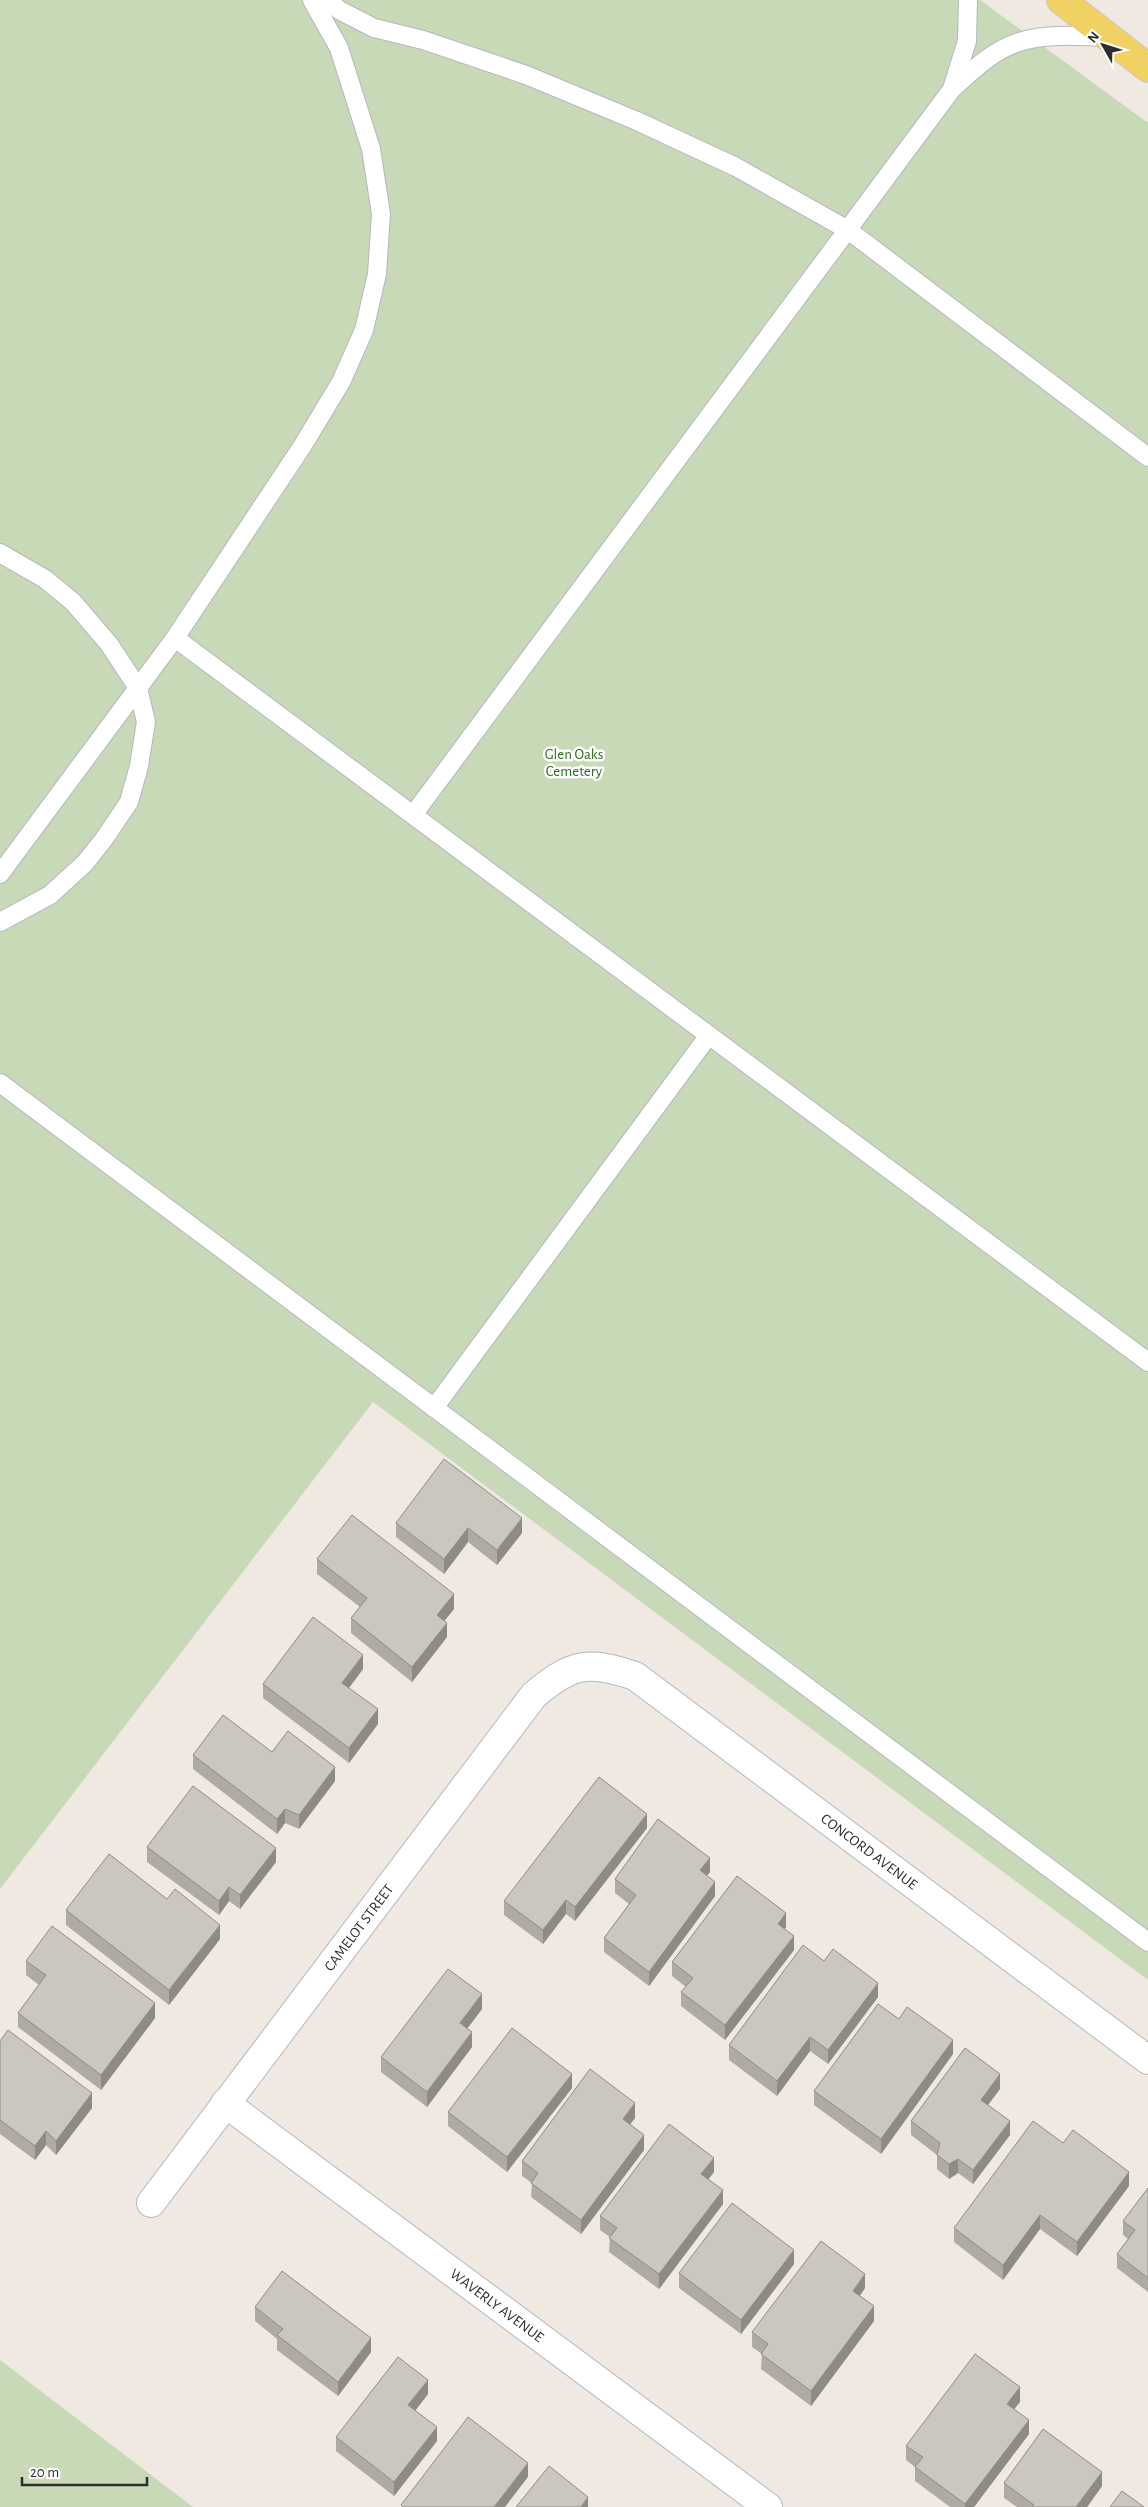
<svg xmlns="http://www.w3.org/2000/svg" width="1148" height="2507" font-family="'Alegreya Sans',sans-serif">
  <style>
    .cemetery { fill: #c8d9b8 }
    .lines { fill: none; stroke-linecap: round; stroke-linejoin: round }
    .service-casing { stroke: #b4b7c1; stroke-width: 20 }
    .minor-casing { stroke: #b4b7c1; stroke-width: 30 }
    .primary-casing { stroke: #c9c9c9; stroke-width: 30 }
    .service { stroke: #fff; stroke-width: 18 }
    .minor { stroke: #fff; stroke-width: 28 }
    .primary { stroke: #f2d163; stroke-width: 28 }
    .wall { fill: #afaba4 }
    .shaded-wall { fill: #8e8b86 }
    .building { fill: #cbc7bf; stroke: #8e8b86 }
    .labels { text-anchor: middle; stroke-width: 5; stroke-linejoin: round; paint-order: stroke }
    .park-label { font-size: 15px; fill: #2c6e1b; stroke: #fff }
    .street-label { font-size: 15px; fill: #2e2e2e; stroke: #fff }
  </style>
  <rect width="100%" height="100%" fill="#efe9e1"/>
  <path class="cemetery" d="M0,0H980L1148,123V1980L373,1402L0,1889Z
    M0,2360L193,2507H0Z"/>
  <g class="lines">
    <defs>
      <path id="service" d="M328,0L339,10L374,28L423,40L526,75L637,121L736,167L848,230L1148,457
        M952,89L967,41L968,0
        M0,553L45,579L73,602L109,644L138,688L146,722L139,766L129,802L104,839L85,863L50,895L0,922
        M175,638L1148,1362
        M413,815L952,89C972,71 993,50 1019,42C1047,33 1079,36 1108,37
        M0,874L175,638L303,445L341,382L364,330L377,274L381,214L371,149L339,48L312,0
        M0,1083L1148,1942
        M434,1408L709,1035"/>
      <g id="minor">
        <path id="s1" d="M225,2103L768,2507"/>
        <path id="s2" d="M151,2203L534,1695C572,1663 588,1660 635,1676L1148,2060"/>
      </g>
      <path id="primary" d="M1061,0L1148,68"/>
    </defs>
    <use href="#service" class="service-casing"/>
    <use href="#minor" class="minor-casing"/>
    <use href="#primary" class="primary-casing"/>
    <use href="#service" class="service"/>
    <use href="#minor" class="minor"/>
    <use href="#primary" class="primary"/>
  </g>
  <path class="wall" d="M396,1523L522,1533L497,1565L468,1542L444,1574L396,1537Z
    M317,1559L454,1609L444,1621L447,1637L412,1682L351,1633V1618L360,1607L317,1574Z
    M363,1669L349,1688L378,1724L349,1763L263,1698V1684Z
    M272,1752L335,1781L299,1829L285,1823L277,1834L193,1769V1755Z
    M647,1828L575,1921L566,1914L543,1944L504,1915V1901Z
    M147,1847L276,1862L240,1909L229,1901L219,1915L147,1862Z
    M710,1872L707,1875L715,1896L649,1986L604,1952V1938L629,1904L615,1893V1879Z
    M167,1899L220,1939L169,2005L66,1925V1910Z
    M786,1927L785,1929L794,1950L725,2040L681,2006V1992L686,1987L672,1976V1962Z
    M26,1961L155,2018L101,2090L18,2027V2013L39,1985L26,1975Z
    M824,1961L878,1997L828,2064L810,2051L777,2096L729,2060V2045Z
    M482,2009L467,2029L472,2047L427,2107L381,2072V2057Z
    M899,2019L953,2054L881,2154L814,2105V2091Z
    M0,2041L92,2108L56,2155L46,2145L35,2160L0,2134Z
    M572,2088L507,2172L448,2126V2112Z
    M1000,2089L988,2105L1010,2135L973,2184L958,2173L949,2179L937,2169V2155L911,2135V2121Z
    M635,2118L630,2124L644,2150L581,2234L531,2197L532,2183L522,2176V2161Z
    M1063,2143L1129,2186L1077,2256L1040,2229L1003,2280L954,2242V2228Z
    M714,2172L708,2179L723,2204L659,2289L609,2252L610,2237L600,2230V2216Z
    M1148,2188V2292L1117,2268V2254L1128,2239L1123,2235V2221Z
    M794,2264L741,2334L679,2288V2273Z
    M865,2288L860,2296L874,2321L811,2406L761,2369L762,2354L752,2347V2332Z
    M255,2307L371,2352L338,2396L277,2350V2339L255,2321Z
    M428,2394L415,2411L437,2441L394,2496L336,2451V2437Z
    M1020,2402L1014,2409L1029,2434L974,2507H950L915,2481V2467L906,2460V2446Z
    M1004,2483L1102,2486L1087,2507H1017L1004,2498Z"/>
  <path class="shaded-wall" d="M522,1518V1533L497,1565V1550Z
    M468,1528V1542L444,1574V1559Z
    M454,1594V1609L437,1630V1615Z
    M447,1623V1637L412,1682V1667Z
    M363,1655V1669L342,1697V1683Z
    M378,1709V1724L349,1763V1748Z
    M335,1767V1781L299,1829V1815Z
    M285,1809V1823L277,1834V1819Z
    M647,1814V1828L575,1921V1907Z
    M276,1848V1862L240,1909V1895Z
    M710,1858V1872L700,1885V1870Z
    M715,1882V1896L649,1986V1972Z
    M229,1887V1901L219,1915V1901Z
    M566,1900V1914L543,1944V1930Z
    M786,1913V1927L778,1938V1924Z
    M220,1925V1939L169,2005V1990Z
    M794,1936V1950L725,2040V2025Z
    M878,1983V1997L828,2064V2050Z
    M482,1994V2009L460,2038V2023Z
    M155,2003V2018L101,2090V2075Z
    M472,2032V2047L427,2107V2092Z
    M810,2037V2051L777,2096V2081Z
    M953,2040V2054L881,2154V2139Z
    M572,2074V2088L507,2172V2157Z
    M1000,2074V2089L981,2114V2100Z
    M92,2093V2108L56,2155V2141Z
    M635,2103V2118L623,2134V2119Z
    M1010,2121V2135L973,2184V2170Z
    M46,2131V2145L35,2160V2146Z
    M644,2135V2150L581,2234V2220Z
    M714,2158V2172L701,2189V2174Z
    M958,2159V2173L949,2179V2164Z
    M1129,2172V2186L1077,2256V2242Z
    M723,2190V2204L659,2289V2274Z
    M1040,2215V2229L1003,2280V2265Z
    M794,2250V2264L741,2334V2320Z
    M865,2274V2288L853,2305V2291Z
    M874,2306V2321L811,2406V2391Z
    M371,2338V2352L338,2396V2382Z
    M428,2380V2394L408,2420V2405Z
    M1020,2387V2402L1007,2418V2404Z
    M1029,2420V2434L974,2507H965V2504Z
    M437,2427V2441L394,2496V2482Z
    M528,2463V2477L505,2507H494Z
    M1102,2472V2486L1087,2507H1076Z
    M588,2497V2507H581Z"/>
  <path class="building" d="M444,1459L522,1518L497,1550L468,1528L444,1559L396,1523Z
    M352,1515L454,1594L437,1615L447,1623L412,1667L351,1618L367,1598L317,1559Z
    M313,1617L363,1655L342,1683L378,1709L349,1748L263,1684Z
    M223,1715L272,1752L288,1731L335,1767L299,1815L285,1809L277,1819L193,1755Z
    M599,1777L647,1814L575,1907L566,1900L543,1930L504,1901Z
    M193,1786L276,1848L240,1895L229,1887L219,1901L147,1847Z
    M658,1819L710,1858L700,1870L715,1882L649,1972L604,1938L636,1895L615,1879Z
    M109,1854L167,1899L175,1889L220,1925L169,1990L66,1910Z
    M737,1876L786,1913L778,1924L794,1936L725,2025L681,1992L693,1978L672,1962Z
    M52,1926L155,2003L101,2075L18,2013L46,1975L26,1961Z
    M803,1945L824,1961L833,1949L878,1983L828,2050L810,2037L777,2081L729,2045Z
    M448,1969L482,1994L460,2023L472,2032L427,2092L381,2057Z
    M878,2004L899,2019L907,2007L953,2040L881,2139L814,2091Z
    M512,2028L572,2074L507,2157L448,2112Z
    M8,2030L92,2093L56,2141L46,2131L35,2146L0,2120V2041Z
    M965,2048L1000,2074L981,2100L1010,2121L973,2170L958,2159L949,2164L937,2155L940,2143L911,2121Z
    M590,2069L635,2103L623,2119L644,2135L581,2220L531,2183L538,2173L522,2161Z
    M1033,2121L1063,2143L1073,2130L1129,2172L1077,2242L1040,2215L1003,2265L954,2228Z
    M669,2124L714,2158L701,2174L723,2190L659,2274L609,2238L617,2228L600,2216Z
    M1148,2188V2278L1117,2254L1135,2230L1123,2221Z
    M732,2203L794,2250L741,2320L679,2273Z
    M821,2241L865,2274L853,2291L874,2306L811,2391L761,2354L768,2344L752,2332Z
    M282,2271L371,2338L338,2382L277,2335L283,2329L255,2307Z
    M975,2354L1020,2387L1007,2404L1029,2420L965,2504L915,2467L923,2457L906,2446Z
    M398,2357L428,2380L408,2405L437,2427L394,2482L336,2437Z
    M468,2417L528,2463L494,2507H403L401,2505Z
    M1043,2429L1102,2472L1076,2507H1032L1034,2505L1004,2483Z
    M549,2466L588,2497L581,2507H516Z
    M1122,2491L1144,2507H1110Z"/>
  <g class="labels">
    <g class="park-label">
      <text x="574" y="759">Glen Oaks<tspan x="574" dy="17">Cemetery</tspan></text>
    </g>
    <g class="street-label">
      <text dy="5" stroke="none"><textPath href="#s2" startOffset="1039">CONCORD AVENUE</textPath></text>
      <text dy="5" stroke="none"><textPath href="#s2" startOffset="345">CAMELOT STREET</textPath></text>
      <text dy="5" stroke="none"><textPath href="#s1" startOffset="339">WAVERLY AVENUE</textPath></text>
    </g>
  </g>
  <g transform="translate(1103 45) rotate(309)" stroke="#ffffff" stroke-width="4" paint-order="stroke">
  <path d="M0-4L9 19L0 12L-9 19Z" fill="#2e2e2e"/>
  <text y="-8" font-size="14" font-weight="bold" text-anchor="middle" fill="#2e2e2e">N</text>
  </g>
  <path d="M22 2477v8h125v-8" fill="none" stroke="#2e2e2e" stroke-width="2.5"/>
  <text x="30" y="2477" font-size="15" fill="#2e2e2e" stroke="#ffffff" stroke-width="4" paint-order="stroke">20 m</text>
</svg>
